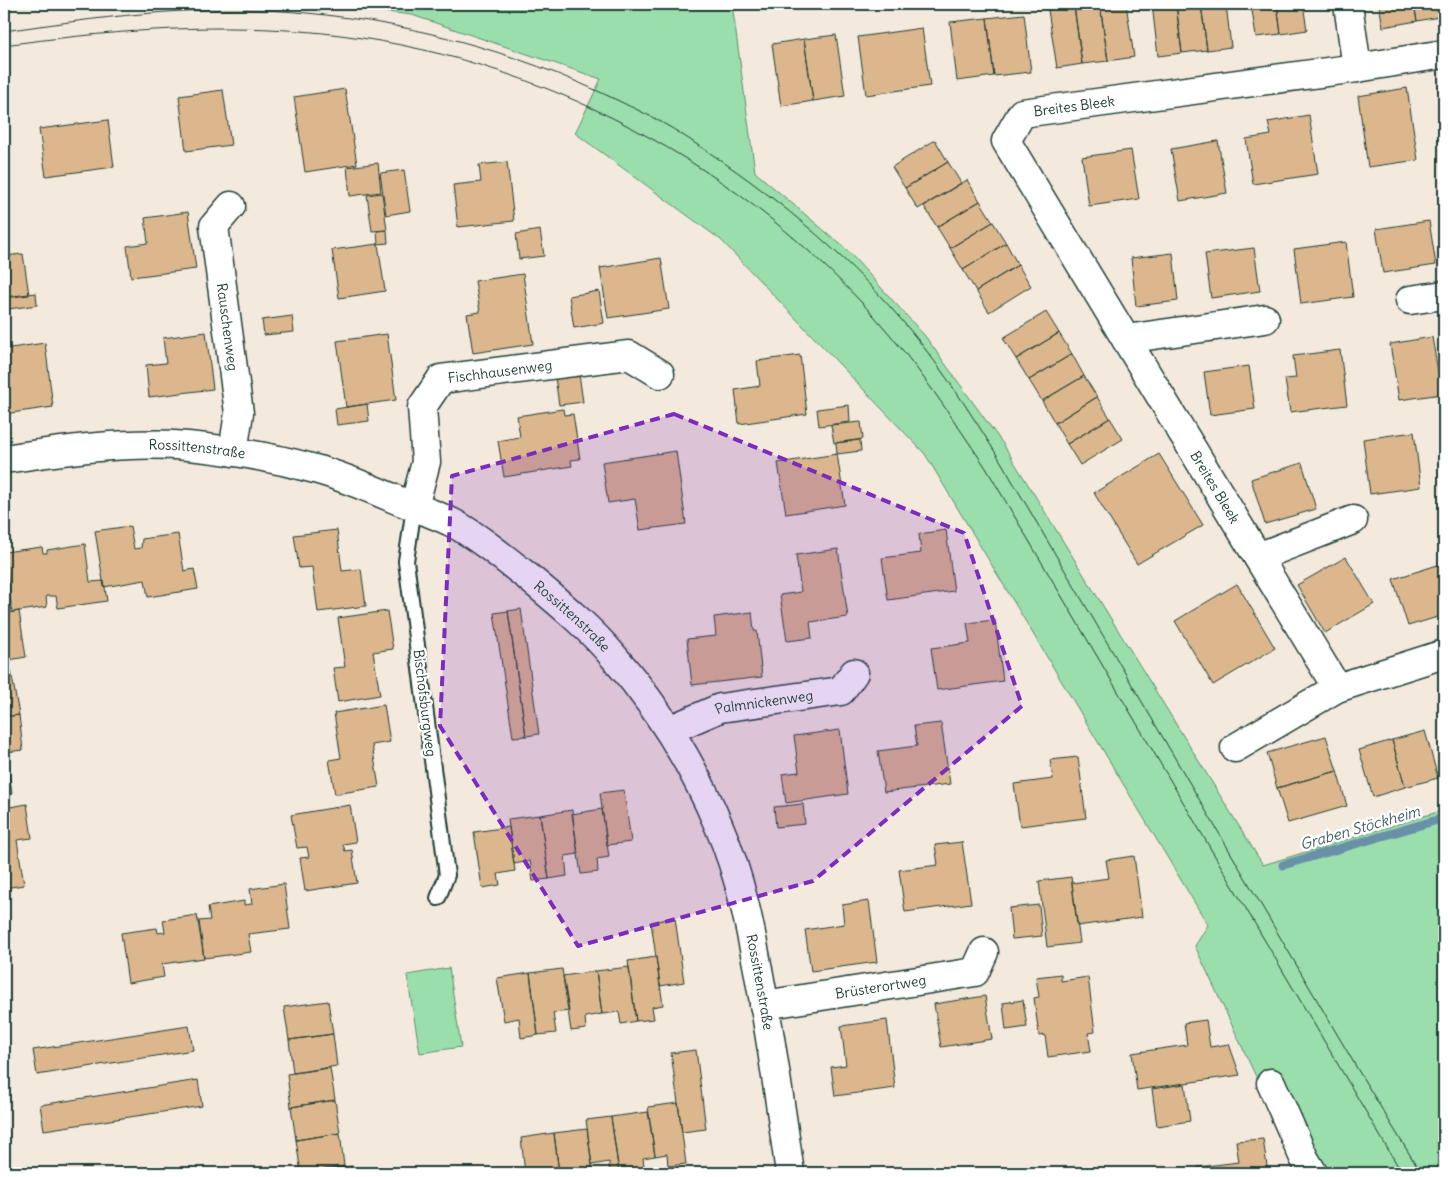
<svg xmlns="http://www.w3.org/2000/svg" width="1448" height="1177" font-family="Delius,sans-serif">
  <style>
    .green { fill: #9adfab; stroke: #5c8e70 }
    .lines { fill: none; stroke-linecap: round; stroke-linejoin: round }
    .stream { stroke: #6891a8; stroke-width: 9 }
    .building { fill: #dcb78d; stroke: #1f3d34 }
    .service-casing { stroke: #1f3d34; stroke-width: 18 }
    .minor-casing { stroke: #1f3d34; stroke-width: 31 }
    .service { stroke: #fff; stroke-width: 14 }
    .minor { stroke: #fff; stroke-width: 28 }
    .tram { stroke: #1f3d34; stroke-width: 1 }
    .marked { fill: #7b2cbf; fill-opacity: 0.2; stroke: #7b2cbf; stroke-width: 4; stroke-dasharray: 10 6; stroke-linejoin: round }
    .labels { text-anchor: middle; stroke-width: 5; stroke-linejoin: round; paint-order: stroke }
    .street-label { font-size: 14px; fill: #1f3d34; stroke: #fff }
    .water-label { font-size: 15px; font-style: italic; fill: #3e6064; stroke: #fff }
  </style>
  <rect width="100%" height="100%" fill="#f4e9dd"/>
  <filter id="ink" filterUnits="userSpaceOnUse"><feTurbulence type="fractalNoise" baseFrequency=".02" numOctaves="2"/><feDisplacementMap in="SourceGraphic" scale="10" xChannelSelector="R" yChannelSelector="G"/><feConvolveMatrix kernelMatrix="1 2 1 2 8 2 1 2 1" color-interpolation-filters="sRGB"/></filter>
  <g filter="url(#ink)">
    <path class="green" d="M316,4H732L755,172L846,249L925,336L1003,444L1263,865L1444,810V1173H1301L1195,946L1208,925L925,454L721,240L575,133L601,79L412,15Z
      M449,968L461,1047L420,1053L407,975Z"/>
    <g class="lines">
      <path class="stream" d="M1283,865L1444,818"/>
    </g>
    <path class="building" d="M1090,4H1100L1108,61L1082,64L1074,6Z
      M1100,4H1126L1134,57L1108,61Z
      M1152,4H1176L1182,53L1158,56Z
      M1176,4H1201L1207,50L1182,53Z
      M1201,4H1226L1231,47L1207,50Z
      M1251,4H1277L1281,34L1256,37Z
      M1277,4H1303L1307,30L1281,34Z
      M1379,4H1414L1417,21L1383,27Z
      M1414,4H1444V16L1417,21Z
      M1074,6L1082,64L1057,68L1048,10Z
      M1024,14L1031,72L994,76L987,18Z
      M987,18L994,76L957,81L950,22Z
      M922,28L930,86L866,95L858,37Z
      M836,35L845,96L813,101L804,39Z
      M804,39L813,101L781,106L772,44Z
      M1407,88L1418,160L1368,167L1358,96Z
      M345,89L357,164L305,172L294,97Z
      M223,90L231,145L186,151L179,96Z
      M1309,115L1318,174L1253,184L1246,139L1271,135L1268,122Z
      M108,120L114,167L46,176L39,129Z
      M935,140L948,162L905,188L892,167Z
      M1218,141L1227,193L1180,201L1171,149Z
      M1131,150L1139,199L1089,206L1082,157Z
      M507,162L514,221L458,227L453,185L481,182L479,165Z
      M948,162L961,183L918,209L905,188Z
      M378,163L381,192L350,196L347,167Z
      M404,170L410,211L386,215L380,173Z
      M967,180L980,201L937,227L924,206Z
      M382,193L387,230L372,231L367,195Z
      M980,201L993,222L950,248L937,227Z
      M188,212L196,269L131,277L127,246L148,243L145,218Z
      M1429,221L1436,265L1383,273L1376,229Z
      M993,222L1006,243L963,270L950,248Z
      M387,230L388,243L378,244L377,231Z
      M540,230L544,256L519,259L516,234Z
      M1346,242L1353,297L1301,304L1294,249Z
      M1006,243L1018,265L976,291L963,270Z
      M378,244L385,291L339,298L332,250Z
      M1254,248L1260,291L1211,298L1205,254Z
      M1173,253L1178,301L1136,306L1131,258Z
      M23,254L29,295L4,298V256Z
      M661,258L669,309L608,318L600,268Z
      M1018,265L1031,286L989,312L976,291Z
      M523,274L533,344L473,353L467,314L480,312L475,281Z
      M599,291L604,323L574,328L569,296Z
      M36,293L37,305L8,309L6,297Z
      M1046,312L1059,333L1016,359L1003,338Z
      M292,316L294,332L264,335L262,320Z
      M206,332L213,389L149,397L146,365L166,363L163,338Z
      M1059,333L1072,354L1029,380L1016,359Z
      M387,334L396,400L346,407L337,341Z
      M1432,337L1442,394L1399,400L1390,344Z
      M45,343L53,407L4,414V349Z
      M1340,350L1347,405L1290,412L1285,379L1296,378L1293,356Z
      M1072,354L1084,376L1042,401L1029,380Z
      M800,355L807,414L739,424L735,390L760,386L757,361Z
      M1249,366L1255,409L1210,415L1204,372Z
      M579,374L583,402L559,405L555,377Z
      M1084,376L1097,397L1055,423L1042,401Z
      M1097,397L1110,418L1067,444L1055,423Z
      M367,404L369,421L337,425L335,409Z
      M849,405L850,422L819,426L817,409Z
      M563,409L564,415L573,414L580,459L571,460L572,466L504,477L498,441L520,437L517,416Z
      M1110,418L1123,439L1080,465L1067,444Z
      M861,422L863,439L834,443L831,425Z
      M1414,432L1421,487L1370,494L1363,439Z
      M860,440L861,451L837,454L836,443Z
      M676,451L686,524L640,530L635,499L608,503L602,462Z
      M837,454L845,505L786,514L778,463Z
      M1159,454L1203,525L1137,564L1094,493Z
      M1302,463L1316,509L1265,524L1251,479Z
      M130,526L134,549L141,548L142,539L178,534L184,571L194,569L198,589L148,597L145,580L104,587L95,531Z
      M337,530L342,571L361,569L366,606L318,612L312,567L299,568L294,535Z
      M946,530L954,591L888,600L882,558L921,553L919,534Z
      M85,544L90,582L104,581L107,601L58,608L56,596H46L47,607L12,612L4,552L42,547L43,553H47V550Z
      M838,549L848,617L810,622L812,638L787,641L780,595L801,592L796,555Z
      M1346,557L1374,604L1325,633L1297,585Z
      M1444,563V615L1408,626L1393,579Z
      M1237,584L1275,648L1213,685L1175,621Z
      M521,609L539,734L526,736L508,611Z
      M19,611L26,657L9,660L19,715L4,717V614Z
      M387,611L393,649L373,652L380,695L338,702L333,668L345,667L338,618Z
      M508,611L526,736L513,737L494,613Z
      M752,612L754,631H757L762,677L692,685L687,639L716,636L714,617Z
      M995,620L1003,681L937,690L931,648L970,643L967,623Z
      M384,705L390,742L372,745L379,787L335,794L329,760L341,758L334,713Z
      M19,715L23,750L6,752L12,794L4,796V717Z
      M941,723L950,784L884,792L878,751L917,746L914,726Z
      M840,730L848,794L786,803L782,774L799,772L794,736Z
      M1425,731L1438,778L1405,787L1392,740Z
      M1326,736L1337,771L1277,788L1267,753Z
      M1392,740L1405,787L1373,797L1359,750Z
      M1078,757L1086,818L1020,826L1014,784L1053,779L1050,760Z
      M1337,771L1347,806L1288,823L1277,788Z
      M624,790L631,842L607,845L600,793Z
      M27,804L32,838L17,840L24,885L4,888V808Z
      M803,804L805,824L776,827L774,807Z
      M350,805L356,842L343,844L345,851L352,850L357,883L305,891L300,858L309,857L307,847L297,848L291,815Z
      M602,809L609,857L597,859L598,872L581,874L572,814Z
      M572,810L578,854L565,856L567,876L549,879L540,815Z
      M540,815L549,879L533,881L530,861L514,864L508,819Z
      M509,827L515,871L498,874L500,885L482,888L474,832Z
      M962,842L971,903L905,912L899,870L938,865L935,845Z
      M1134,856L1142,917L1077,926L1072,883L1109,878L1106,860Z
      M1071,877L1080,943L1047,947L1039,881Z
      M284,884L290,929L248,934L251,952L204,958L199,921L210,920L208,907L244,901V905L252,904L250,889Z
      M869,901L877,962L811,971L805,930L844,924L842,905Z
      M1039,905L1042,936L1012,939L1009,908Z
      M197,915L204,958L162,964L164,977L128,983L121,933L157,928L158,933L165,932L163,920Z
      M675,918L684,982L660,986L651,922Z
      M656,957L663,1005L652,1007L654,1019L636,1021L628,961Z
      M629,967L636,1021L621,1024L619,1012L602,1014L596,971Z
      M562,969L569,1011L553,1013L556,1033L538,1035L530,973Z
      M596,971L602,1014L585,1017L586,1029L571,1031L563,976Z
      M530,973L538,1035L521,1038L519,1018L504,1021L497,978Z
      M1061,974V981L1088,977L1095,1032L1088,1033L1091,1051L1048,1057L1045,1035L1039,1036L1034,998L1039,997L1036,977Z
      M985,996L992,1039L941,1047L934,1004Z
      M1023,1000L1027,1027L1006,1030L1003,1003Z
      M328,1001L333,1034L289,1040L284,1007Z
      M887,1020L895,1088L835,1096L831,1067L846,1065L841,1026Z
      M1206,1020L1210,1047L1229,1044L1240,1075L1137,1090L1132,1053L1187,1045L1184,1023Z
      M189,1026L193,1050L37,1075L33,1050Z
      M333,1034L337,1066L293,1073L289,1040Z
      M696,1050L706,1129L682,1132L671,1053Z
      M330,1068L335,1100L291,1107L287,1074Z
      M198,1080L202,1106L44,1130L40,1105Z
      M1185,1084L1190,1121L1157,1126L1152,1089Z
      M335,1100L340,1133L296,1140L291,1107Z
      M678,1103L686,1164L668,1166L667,1154L655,1156L648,1107Z
      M648,1112L655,1156L643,1158L645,1173H619L611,1117Z
      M611,1117L619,1173H610L609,1162L592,1165L586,1120Z
      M587,1129L593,1173H559L554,1133Z
      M340,1133L344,1166L301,1173L296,1140Z
      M554,1133L559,1173H525L521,1138Z
      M1263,1139L1268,1173H1198V1167L1239,1162L1236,1141Z
      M352,1166L353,1173H308V1172Z
      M1160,1168L1161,1173H1128V1172Z"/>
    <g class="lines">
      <defs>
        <path id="service" d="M414,507L406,561L447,875L438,898"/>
        <g id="minor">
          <path d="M1348,4L1357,68"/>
          <path id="s1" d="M231,206L214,226L239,413L233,452"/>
          <path d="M1410,300L1444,295"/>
          <path d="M1126,339L1265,319"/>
          <path id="s2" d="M4,459C65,450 126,441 188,446C230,450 275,458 315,469C345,477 374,490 402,502C419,509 437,515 453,523C480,538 504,558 528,577C558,602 589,627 614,657C657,706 692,763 718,824C743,881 753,942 764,1002C774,1059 782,1116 790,1173"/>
          <path id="s3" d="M414,507L426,462L422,407L441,379L629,355L660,374"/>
          <path d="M1258,557L1353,520"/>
          <path id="s4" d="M1337,688L1006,141L1022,113L1357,68L1444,54"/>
          <path id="s5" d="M669,730L720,708L841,691L854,673"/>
          <path d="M1235,748L1337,688L1444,654"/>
          <path id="s6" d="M764,1005L975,972L984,952"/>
          <path d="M1271,1083L1304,1158L1313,1173"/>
        </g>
      </defs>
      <use href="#service" class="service-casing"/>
      <use href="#minor" class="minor-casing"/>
      <use href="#service" class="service"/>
      <use href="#minor" class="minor"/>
      <path class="tram" d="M4,31C96,18 189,5 283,11C399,19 514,50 619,101C633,108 647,114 661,122C678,131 694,143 710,153C784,203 853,261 910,330C944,371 972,415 1000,460L1361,1075L1421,1173
        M4,45C102,32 202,23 301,31C520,48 728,154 874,316C916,363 951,416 986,468L1402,1173"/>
    </g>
  </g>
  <path class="marked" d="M674,414L964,533L1022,706L813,881L578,946L440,726L452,476Z"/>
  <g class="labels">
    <g class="street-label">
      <text dy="5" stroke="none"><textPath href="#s4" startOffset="724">Breites Bleek</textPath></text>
      <text dy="5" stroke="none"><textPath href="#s1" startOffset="128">Rauschenweg</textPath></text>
      <text dy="5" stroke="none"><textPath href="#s3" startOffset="195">Fischhausenweg</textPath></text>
      <text dy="5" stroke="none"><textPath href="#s2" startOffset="194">Rossittenstraße</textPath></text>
      <text transform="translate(1215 487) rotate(59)" y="5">Breites Bleek</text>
      <text dy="5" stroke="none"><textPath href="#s2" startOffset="614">Rossittenstraße</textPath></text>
      <text transform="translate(425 703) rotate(83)" y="5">Bischofsburgweg</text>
      <text dy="5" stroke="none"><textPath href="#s5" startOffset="100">Palmnickenweg</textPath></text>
      <text dy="5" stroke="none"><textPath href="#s2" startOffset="1034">Rossittenstraße</textPath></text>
      <text dy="5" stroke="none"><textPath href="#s6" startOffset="118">Brüsterortweg</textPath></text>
    </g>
    <g class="water-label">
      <text transform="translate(1360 828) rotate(-16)" y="5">Graben Stöckheim</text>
    </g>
  </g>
  <rect width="1448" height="1177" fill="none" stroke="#fff" stroke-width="20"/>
  <rect x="10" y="10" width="1428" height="1157" fill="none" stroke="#1f3d34" stroke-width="2" filter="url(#ink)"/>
</svg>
